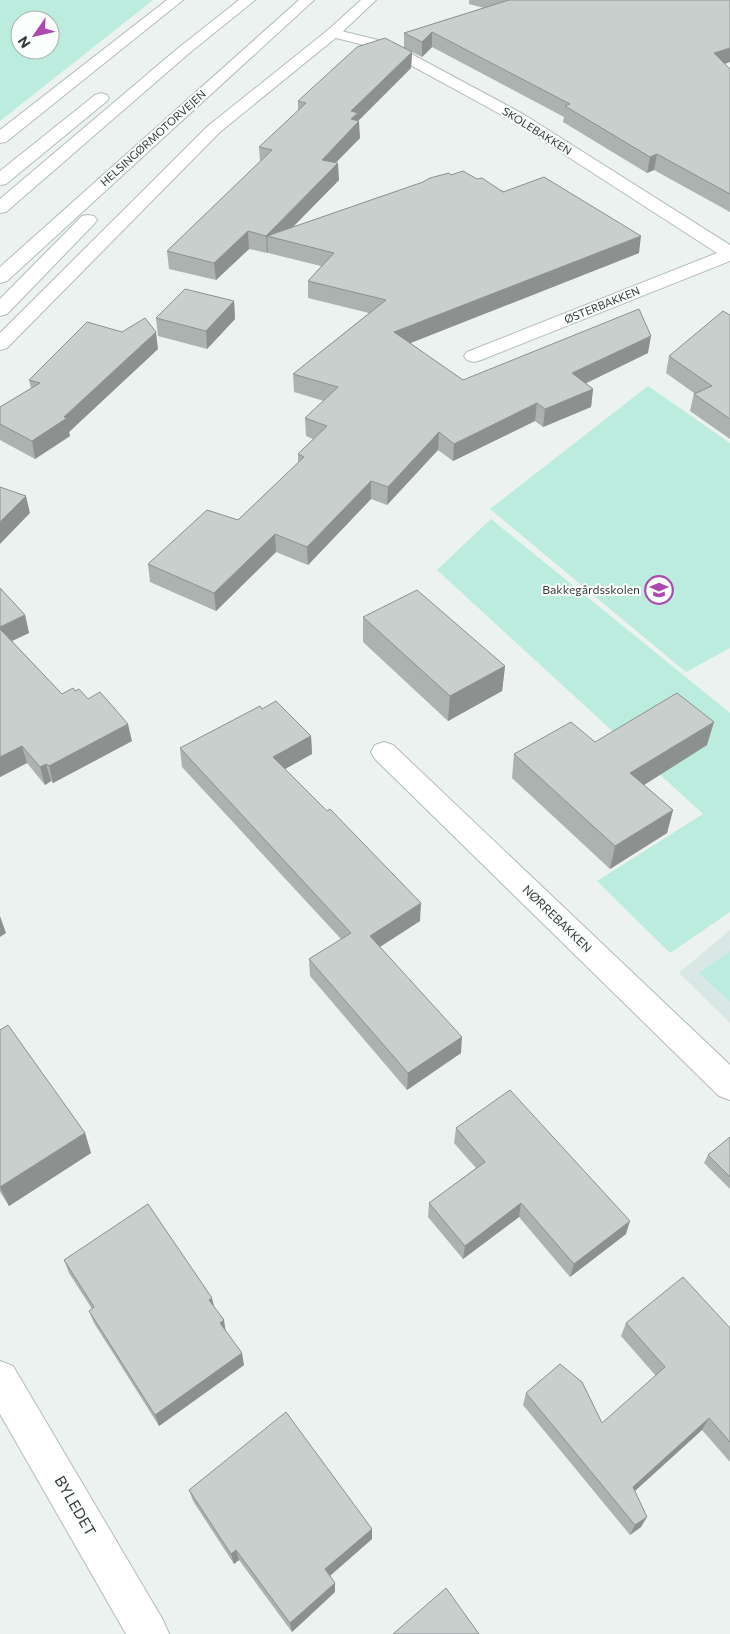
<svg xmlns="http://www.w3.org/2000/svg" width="730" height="1634" font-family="Commissioner,sans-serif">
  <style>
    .built { fill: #d9e8e4 }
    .green { fill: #bbecde; fill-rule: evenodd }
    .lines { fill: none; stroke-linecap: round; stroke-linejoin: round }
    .minor-casing { stroke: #b4bcb9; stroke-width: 2 }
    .tertiary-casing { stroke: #b4bcb9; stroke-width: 2 }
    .motorway-casing { stroke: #b4bcb9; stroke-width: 2 }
    .minor { fill: #fff; fill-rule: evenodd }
    .tertiary { fill: #fff; fill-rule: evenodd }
    .motorway { fill: #fff; fill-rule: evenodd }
    .wall { fill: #acb2b0 }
    .shaded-wall { fill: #8c9190 }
    .building { fill: #c8cfcd; stroke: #8c9190 }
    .labels { text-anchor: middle; stroke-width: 4; stroke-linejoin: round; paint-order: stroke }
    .far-street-label { font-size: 11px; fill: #373a39; stroke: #fafffe }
    .poi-label { font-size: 12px; fill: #373a39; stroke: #fafffe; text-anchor: end }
    .street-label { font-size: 12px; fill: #373a39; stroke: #fafffe }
    .near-street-label { font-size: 15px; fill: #373a39; stroke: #fafffe }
  </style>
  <rect width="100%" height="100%" fill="#ebf2f0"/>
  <path class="built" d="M730,930V1023L679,973Z"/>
  <path class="green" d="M0,0H153L0,121ZM20,20H50V50H20Z
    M648,386L730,443V648L686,672L490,509Z
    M491,519L730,713V912L670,953L597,881L703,814L437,570Z
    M730,951V1002L699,973Z"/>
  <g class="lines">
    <defs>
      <path id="minor" d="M333,29L382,41L404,50L523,114L730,245V261L481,360L474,362L467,360L464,356L467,352L717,253L511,120L394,56L372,47L328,36L326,33L328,30Z
        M384,742L393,745L730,1065V1100L719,1096L375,759L371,752L375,745Z
        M0,1361L13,1366L163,1620L169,1634H126L0,1414Z"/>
      <path id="tertiary" d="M167,0H183L6,142L0,143V130Z
        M361,0H376L338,36L220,132L7,348L0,350V333L208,126L328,30Z"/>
      <path id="motorway" d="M239,0H255L187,55L6,212L0,213V199L177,49Z
        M299,0H314L7,281L0,283V267Z
        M101,93L107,95L109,98L107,101L6,184L0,185V171L95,95Z
        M88,215L94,216L97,220L94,224L7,314L0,316V299L82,216Z"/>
    </defs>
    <use href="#minor" class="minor-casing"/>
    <use href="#tertiary" class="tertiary-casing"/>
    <use href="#motorway" class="motorway-casing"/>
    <use href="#minor" class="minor"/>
    <use href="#tertiary" class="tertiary"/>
    <use href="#motorway" class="motorway"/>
  </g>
  <path class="wall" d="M469,0H730L724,64L730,69V212L654,170L647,173L563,122L564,117L432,47L422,57L412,52L411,68L358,121L360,138L336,163L339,180L292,228L451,175L477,179L639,253L410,343L463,380L648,353L586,383L593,389L591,407L543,427L535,421L453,461L438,450L387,505L371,499L308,565L276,552L216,611L150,582L148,564L238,520L298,463V454L313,439L306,436L305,418L324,401L294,392L293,374L369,313L308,298V281L321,266L268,253V252L267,253L249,249L216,280L169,269L167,251L260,162L259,147L298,111V101L404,48V33L484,8L469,4Z
    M234,301L235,319L207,349L158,336L156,318Z
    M730,315V439L690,411L694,393L666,373L669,356Z
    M158,349L69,432L70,436L35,459L0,440V407L31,388L29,380Z
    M0,588L25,615L29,633L12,641L62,694L75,691L88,699L132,741L53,783L51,781L45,785L27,763L0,777Z
    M363,617L505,666L502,691L448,721L363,642Z
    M262,709L311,736L312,754L285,769L420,921L380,947L461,1053L407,1090L310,976L309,959L341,939L182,767L180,748Z
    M595,742L707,745L644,785L673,810L667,833L610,869L512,778L514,754Z
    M0,1030L85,1133L91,1153L9,1206L0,1192Z
    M456,1128L626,1234L570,1277L519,1217L463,1259L428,1217L429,1203L476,1168L454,1143Z
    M730,1137V1189L704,1163L708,1155Z
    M64,1260L214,1308L244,1365L159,1426L94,1323L89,1311L92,1309L69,1273Z
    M626,1323L730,1328V1462L702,1430L635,1491L641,1527L630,1535L523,1405L526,1393L602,1423L656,1376L621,1336Z
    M189,1490L372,1539L330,1576L335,1592L292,1632L239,1560L234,1564L193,1501Z"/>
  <path class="shaded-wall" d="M432,32V47L422,57V42Z
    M730,48V62L712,69L714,53Z
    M412,52L411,68L358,121H359L360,138L322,176V160L351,111Z
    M657,154L654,170L647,173L650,157Z
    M338,163L339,180L280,240L267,236L268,252L267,253L266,236Z
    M248,231L249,249L216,280L214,263Z
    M641,236L639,253L393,350L394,332Z
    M234,301L235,319L207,349L206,331Z
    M156,332L158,349L69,432L70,436L35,459L32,441L64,417Z
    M651,336L648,353L570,391L572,373Z
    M593,389L591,407L543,427L545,409Z
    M537,403L535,421L453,461L454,444Z
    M439,432L438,450L387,505L388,487Z
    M371,481V499L308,565L307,547Z
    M26,496L30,513L0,544V522Z
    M275,534L276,552L216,611L214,593Z
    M25,615L29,633L3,645L0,634V627Z
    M505,666L502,691L448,721L450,696Z
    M714,722L707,745L625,797L630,773Z
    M128,724L132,741L53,783L49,766Z
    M311,736L312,754L274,775L273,757Z
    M22,746L27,763L0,777V757Z
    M46,764L51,781L45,785L40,767Z
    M673,810L667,833L610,869L615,846Z
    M421,903L420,921L370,953V936Z
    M0,916L6,933L0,937Z
    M462,1037L461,1053L407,1090L408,1073Z
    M85,1133L91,1153L9,1206L0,1187Z
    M521,1203L519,1217L463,1259L465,1246Z
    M630,1221L626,1234L570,1277L574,1264Z
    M212,1298L215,1310L209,1300Z
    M224,1320L226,1333L220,1323Z
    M242,1353L244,1365L159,1426L155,1415Z
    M709,1418L702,1430L627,1498L633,1487Z
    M647,1517L641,1527L630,1535L635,1525Z
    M372,1529V1539L326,1579L325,1569Z
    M236,1550L239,1560L234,1564L231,1554Z
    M335,1583V1592L292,1632L290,1623Z"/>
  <path class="building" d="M509,0H730V48L714,53L730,69V194L657,154L650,157L565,106L570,104L432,32L422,42L404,33Z
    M385,38L412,52L351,111L358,113L351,119L359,121L322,160L338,163L266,236L248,231L214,263L167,251L272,150L259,147L306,103L298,101L357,47Z
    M463,171L477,179L482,178L503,192L544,177L641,236L394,332L463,380L639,309L651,336L572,373L593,389L545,409L537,403L454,444L439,432L388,487L371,481L307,547L275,534L214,593L148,564L207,510L238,520L304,457L298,454L327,426L305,418L338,387L293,374L386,300L308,281L334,253L267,236L423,182L430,178L449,173L451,175Z
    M185,289L234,301L206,331L156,318Z
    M723,311L730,315V419L694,394L712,386L669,356Z
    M145,318L156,332L64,417L67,418L32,441L0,424V407L40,383L29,380L87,322L122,332Z
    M0,487L26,496L0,522Z
    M0,588L25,615L0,627Z
    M417,590L505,666L450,696L363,617Z
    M0,629L62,694L73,688L75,691L79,689L88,699L100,692L128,724L49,766L46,764L40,767L22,746L0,757Z
    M677,693L714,722L630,773L673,810L615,846L514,754L571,722L595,742Z
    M276,701L311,736L273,757L327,811L330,809L421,903L370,936L462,1037L408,1073L309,959L351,933L180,748L260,706L262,709Z
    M8,1025L85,1133L0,1187V1030Z
    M510,1090L630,1221L574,1264L521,1203L465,1246L429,1203L485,1162L456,1128Z
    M730,1137V1177L708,1155Z
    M148,1204L212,1298L209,1300L224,1320L220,1323L242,1353L155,1415L89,1311L94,1307L64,1260Z
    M683,1277L730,1328V1442L709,1418L633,1487L647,1517L635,1525L526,1393L560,1364L582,1382L602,1423L665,1367L626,1323Z
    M286,1412L372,1529L325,1569L335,1583L290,1623L236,1550L231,1554L189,1490Z
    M446,1588L479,1634H393Z"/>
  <defs>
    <symbol id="school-ring" viewBox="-11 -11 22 22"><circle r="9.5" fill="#fafffe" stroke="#ab49b0" stroke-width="1.5"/><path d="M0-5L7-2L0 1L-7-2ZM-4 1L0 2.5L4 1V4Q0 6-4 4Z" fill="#ab49b0"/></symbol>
  </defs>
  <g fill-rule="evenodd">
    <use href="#school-ring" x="643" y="574" width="32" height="32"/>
  </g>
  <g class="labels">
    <g class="far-street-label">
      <text transform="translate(537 131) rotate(32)" y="4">SKOLEBAKKEN</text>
      <text transform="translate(153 138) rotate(-42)" y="4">HELSINGØRMOTORVEJEN</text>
      <text transform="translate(602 305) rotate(-22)" y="4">ØSTERBAKKEN</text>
    </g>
    <g class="poi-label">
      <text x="640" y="594">Bakkegårdsskolen</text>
    </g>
    <g class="street-label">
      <text transform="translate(557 919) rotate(44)" y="4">NØRREBAKKEN</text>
    </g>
    <g class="near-street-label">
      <text transform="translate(75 1506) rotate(60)" y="5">BYLEDET</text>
    </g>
  </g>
  <g transform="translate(35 35) rotate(236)"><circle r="24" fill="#fafffe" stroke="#acb0af"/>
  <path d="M0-4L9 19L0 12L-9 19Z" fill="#ab49b0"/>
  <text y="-8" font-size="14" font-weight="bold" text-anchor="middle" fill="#373a39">N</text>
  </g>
</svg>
